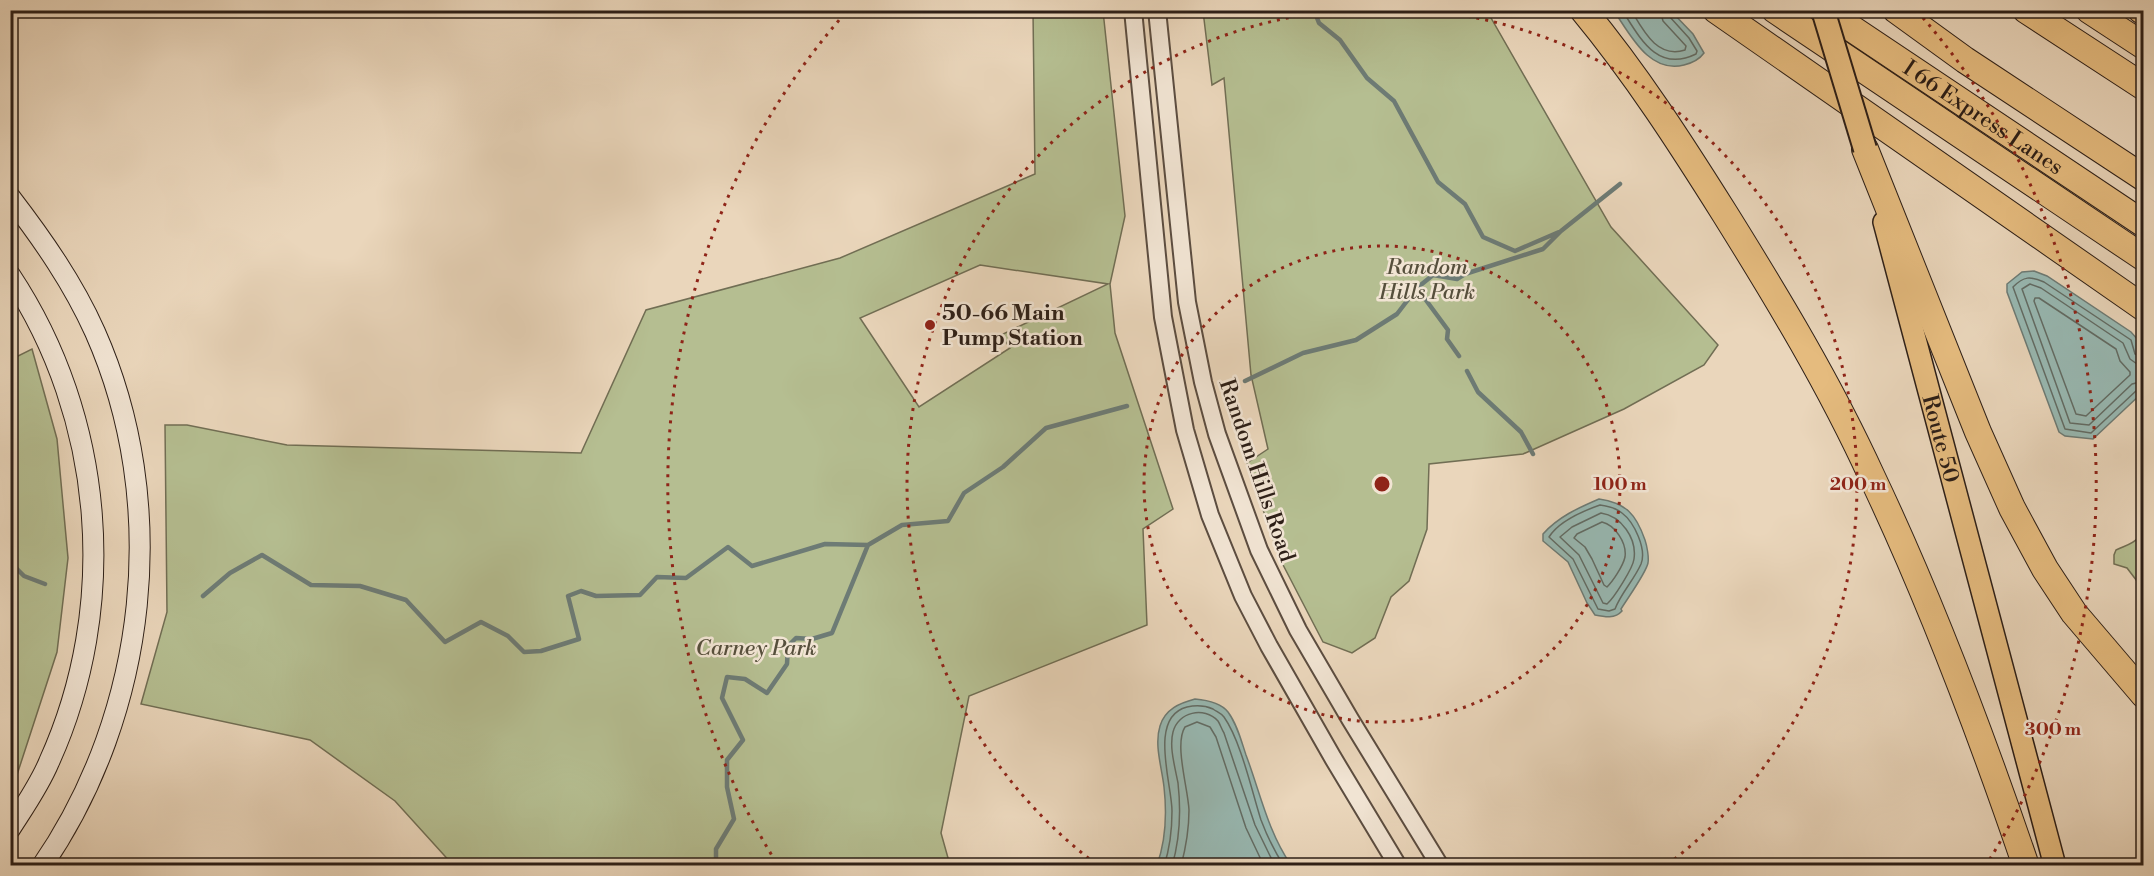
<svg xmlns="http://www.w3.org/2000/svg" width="2154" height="876" font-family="'Libre Bodoni',serif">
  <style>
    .green { fill: #b5be91; stroke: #716e54; stroke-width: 1.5; fill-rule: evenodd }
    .water { fill: #98b9b3; stroke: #6d7b75; stroke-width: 1.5 }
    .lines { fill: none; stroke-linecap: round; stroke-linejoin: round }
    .shore { stroke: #626c65; stroke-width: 1.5 }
    .stream { stroke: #6d7b75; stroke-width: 4.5 }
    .tertiary-casing { stroke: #5c4d40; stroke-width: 20 }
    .secondary-casing { stroke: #2d1f17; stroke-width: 22 }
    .primary-casing { stroke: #2d1f17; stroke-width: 24 }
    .motorway-casing { stroke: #2d1f17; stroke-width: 28 }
    .tertiary { stroke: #f1e4d3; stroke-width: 16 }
    .secondary { stroke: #f1e4d3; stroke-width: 20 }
    .primary { stroke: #e5bb7e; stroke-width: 21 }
    .motorway { stroke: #e5bb7e; stroke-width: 26 }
    .trunk-bridge-casing { stroke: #2d1f17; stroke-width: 26; stroke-linecap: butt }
    .trunk-bridge { stroke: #e5bb7e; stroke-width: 22 }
    .ring { fill: none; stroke: #8f2418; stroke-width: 3; stroke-dasharray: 3 6 }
    .poi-dot { fill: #8f2418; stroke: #f1e4d3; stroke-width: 2 }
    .labels { text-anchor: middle; stroke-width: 5; stroke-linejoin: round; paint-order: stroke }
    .street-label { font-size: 22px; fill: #2d1f17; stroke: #f1e4d3 }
    .park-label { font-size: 22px; font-style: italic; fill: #564f3c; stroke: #f1e4d3 }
    .poi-label { font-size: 22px; font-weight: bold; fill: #2d1f17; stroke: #f1e4d3; text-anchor: start }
    .centre { fill: #8f2418; stroke: #f1e4d3; stroke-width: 3 }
    .ring-label { font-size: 18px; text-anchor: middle; font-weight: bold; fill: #8f2418; stroke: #f1e4d3; stroke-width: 5; stroke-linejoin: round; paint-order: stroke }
  </style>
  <rect width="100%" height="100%" fill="#ead6bb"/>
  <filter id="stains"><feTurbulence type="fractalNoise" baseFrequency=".00333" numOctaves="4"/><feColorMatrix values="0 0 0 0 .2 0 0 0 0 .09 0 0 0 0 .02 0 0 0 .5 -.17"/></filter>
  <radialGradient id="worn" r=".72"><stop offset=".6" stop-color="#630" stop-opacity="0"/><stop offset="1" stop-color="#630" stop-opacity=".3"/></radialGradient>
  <path class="green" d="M1033,11H1103L1125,216L1110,284L1115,333L1173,509L1143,529L1147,625L969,696L941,833L950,865H453L395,801L310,740L141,704L167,612L165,425H187L287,445L581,453L646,310L840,258L1035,174ZM980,265L1108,284L1001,335L1010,348L919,407L860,318Z
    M1203,11H1487L1611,227L1718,345L1704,365L1624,409L1523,454L1429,464L1427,529L1409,581L1391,597L1375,638L1352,653L1323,642L1280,559L1247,463L1268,449L1251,375L1224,78L1212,85Z
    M32,349L57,439L68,558L57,652L14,784L11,788L10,360Z
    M2143,519V589L2127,568L2114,564V555L2116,550C2136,541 2140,543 2143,519Z"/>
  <path class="water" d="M1614,11H1671L1693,34L1704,53C1699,60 1692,63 1684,65C1649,74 1630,34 1614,11Z
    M2034,271L2047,276L2131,332L2139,341L2140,350L2143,351V392L2093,439L2065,436L2059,432L2007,292V284L2022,272Z
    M1599,499C1626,503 1636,514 1645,540C1647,546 1649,557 1648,563C1646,573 1627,599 1621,609L1622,611C1615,619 1605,617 1595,615L1587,603L1568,562L1543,541V534C1558,517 1578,508 1599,499Z
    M1195,699C1206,700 1221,703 1228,712C1237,724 1241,740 1246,755C1260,792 1268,832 1291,865H1157C1166,840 1167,814 1164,787C1162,768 1154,745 1160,726C1165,709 1180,703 1195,699Z"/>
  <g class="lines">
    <path class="shore" d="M1622,10C1640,38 1657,73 1696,54L1697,51L1689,38L1669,16L1668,10
      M1631,10C1643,30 1657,59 1685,50L1686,46L1663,21L1660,10
      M2035,298H2039L2116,349L2120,361L2130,372V375L2086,416L2076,414L2034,301Z
      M2144,358L2135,354L2131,340L2044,282C2030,276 2024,276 2013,287L2065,429L2091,433L2137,390L2144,388
      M2144,365L2137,364L2130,359L2123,343L2041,288L2030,284L2022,289L2070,423L2089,425L2132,384L2144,381
      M1600,505C1608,506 1616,508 1622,513C1634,522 1647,549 1641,564C1634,580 1621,593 1615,609L1609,611L1598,609L1573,559L1549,537C1559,521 1583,511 1600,505Z
      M1601,513C1621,516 1637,538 1634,559C1633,568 1614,598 1607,604L1603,603L1579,555L1560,537L1572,527Z
      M1602,522C1615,525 1627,543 1625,557C1623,566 1613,581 1607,587L1604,585L1592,559L1585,547L1574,538L1577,534Z
      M1164,866C1170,848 1172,830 1172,811C1172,784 1148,717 1187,707C1196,705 1204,705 1213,709C1217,712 1221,713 1224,717C1241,741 1252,792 1261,820C1267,836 1275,852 1284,866
      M1172,866C1180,839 1181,810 1178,783C1175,767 1169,747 1173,732C1178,712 1204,706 1218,721C1220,724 1222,730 1224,733L1255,825L1275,866
      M1181,866C1186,847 1189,829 1189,810C1188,788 1174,744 1185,727L1197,722L1210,727L1216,737L1246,828L1264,866"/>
    <path class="stream" d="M1314,10L1319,23L1340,40L1367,78L1394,101L1438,182L1465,204L1483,237L1515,251L1559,232
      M1417,288L1448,330L1447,339L1459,356
      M1467,371L1478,392L1521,432L1533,454
      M1245,381L1303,353L1356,340L1397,314L1417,288L1433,275L1457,279L1465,274L1543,249L1561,231L1620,184
      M10,562L24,576L45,584
      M203,596L230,573L262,555L311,585L360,586L406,600L445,642L481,622L508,636L524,652L541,651L579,639L568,596L581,591L596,596L640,595L657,577L686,578L728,547L752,566L825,544L868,545L902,525L948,521L964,493L1003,467L1046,428L1127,406
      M716,866V849L734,819L727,787V760L743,740L722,698L727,677L745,679L767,693L787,664L788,646L796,638L812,639L832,633L868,545"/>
    <defs>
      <path id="tertiary" d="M1133,10L1163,317L1185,430L1210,515L1243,596L1269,646L1333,758L1398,866
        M1157,10L1187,302L1203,382L1217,434L1259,550L1298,630L1350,719L1440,866"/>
      <path id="secondary" d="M10,197C43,240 73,283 95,332C171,503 148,712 42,866
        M10,275C105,418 120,606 49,762C39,786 24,807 10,829"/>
      <g id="primary">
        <path id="s1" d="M1884,222L2055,866"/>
      </g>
      <g id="motorway">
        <path d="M1583,10C1636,74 1681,144 1725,214C1778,299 1830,385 1872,477C1932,603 1981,734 2026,866"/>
        <path d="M1716,10L2144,308"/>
        <path d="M1775,10L2144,258"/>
        <path id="s2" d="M1824,10L2144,224"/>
        <path d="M1896,10L1965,60L2144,178"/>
        <path d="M2026,10L2144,87"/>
        <path d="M2089,10L2144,46"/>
        <path d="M2141,10L2144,12"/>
        <path d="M1865,149L1978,432L2012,508L2045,569L2074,613L2144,695"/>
      </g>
    </defs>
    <use href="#tertiary" class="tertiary-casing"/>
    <use href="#secondary" class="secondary-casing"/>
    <use href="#primary" class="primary-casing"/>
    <use href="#motorway" class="motorway-casing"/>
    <use href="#tertiary" class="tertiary"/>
    <use href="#secondary" class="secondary"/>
    <use href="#primary" class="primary"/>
    <use href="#motorway" class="motorway"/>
    <defs>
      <path id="trunk-bridge" d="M1823,10L1865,149"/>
    </defs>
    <use href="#trunk-bridge" class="trunk-bridge-casing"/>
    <use href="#trunk-bridge" class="trunk-bridge"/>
  </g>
  <g class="ring">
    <circle cx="1382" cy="484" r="238"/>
    <path d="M1096 864A476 476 0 0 1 1332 11M1432 11A476 476 0 0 1 1668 864"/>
    <path d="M776 862A714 714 0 0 1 847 11M1917 11A714 714 0 0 1 1988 862"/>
  </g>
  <circle class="poi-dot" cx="930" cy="325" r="6"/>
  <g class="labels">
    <g class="street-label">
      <text dy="8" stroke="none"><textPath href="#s2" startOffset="192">I 66 Express Lanes</textPath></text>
      <text dy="8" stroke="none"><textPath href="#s1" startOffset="224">Route 50</textPath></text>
      <text transform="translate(1258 470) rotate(71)" y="8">Random Hills Road</text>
    </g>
    <g class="park-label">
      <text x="1427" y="274">Random<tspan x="1427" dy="25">Hills Park</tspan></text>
      <text x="756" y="655">Carney Park</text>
    </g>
    <g class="poi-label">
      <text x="942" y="320">50-66 Main<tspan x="942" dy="25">Pump Station</tspan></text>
    </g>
  </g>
  <circle cx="1382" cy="484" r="9" class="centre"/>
  <g class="ring-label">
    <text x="1620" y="490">100 m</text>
    <text x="1858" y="490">200 m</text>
    <text x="2053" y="735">300 m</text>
  </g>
  <rect width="2154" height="876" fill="none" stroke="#ead6bb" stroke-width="36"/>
  <rect x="12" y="12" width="2130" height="852" fill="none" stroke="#2d1f17" stroke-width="3"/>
  <rect x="18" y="18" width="2118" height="840" fill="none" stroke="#2d1f17" stroke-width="1.5"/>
  <rect width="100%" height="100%" filter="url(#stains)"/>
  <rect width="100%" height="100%" fill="url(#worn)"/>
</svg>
